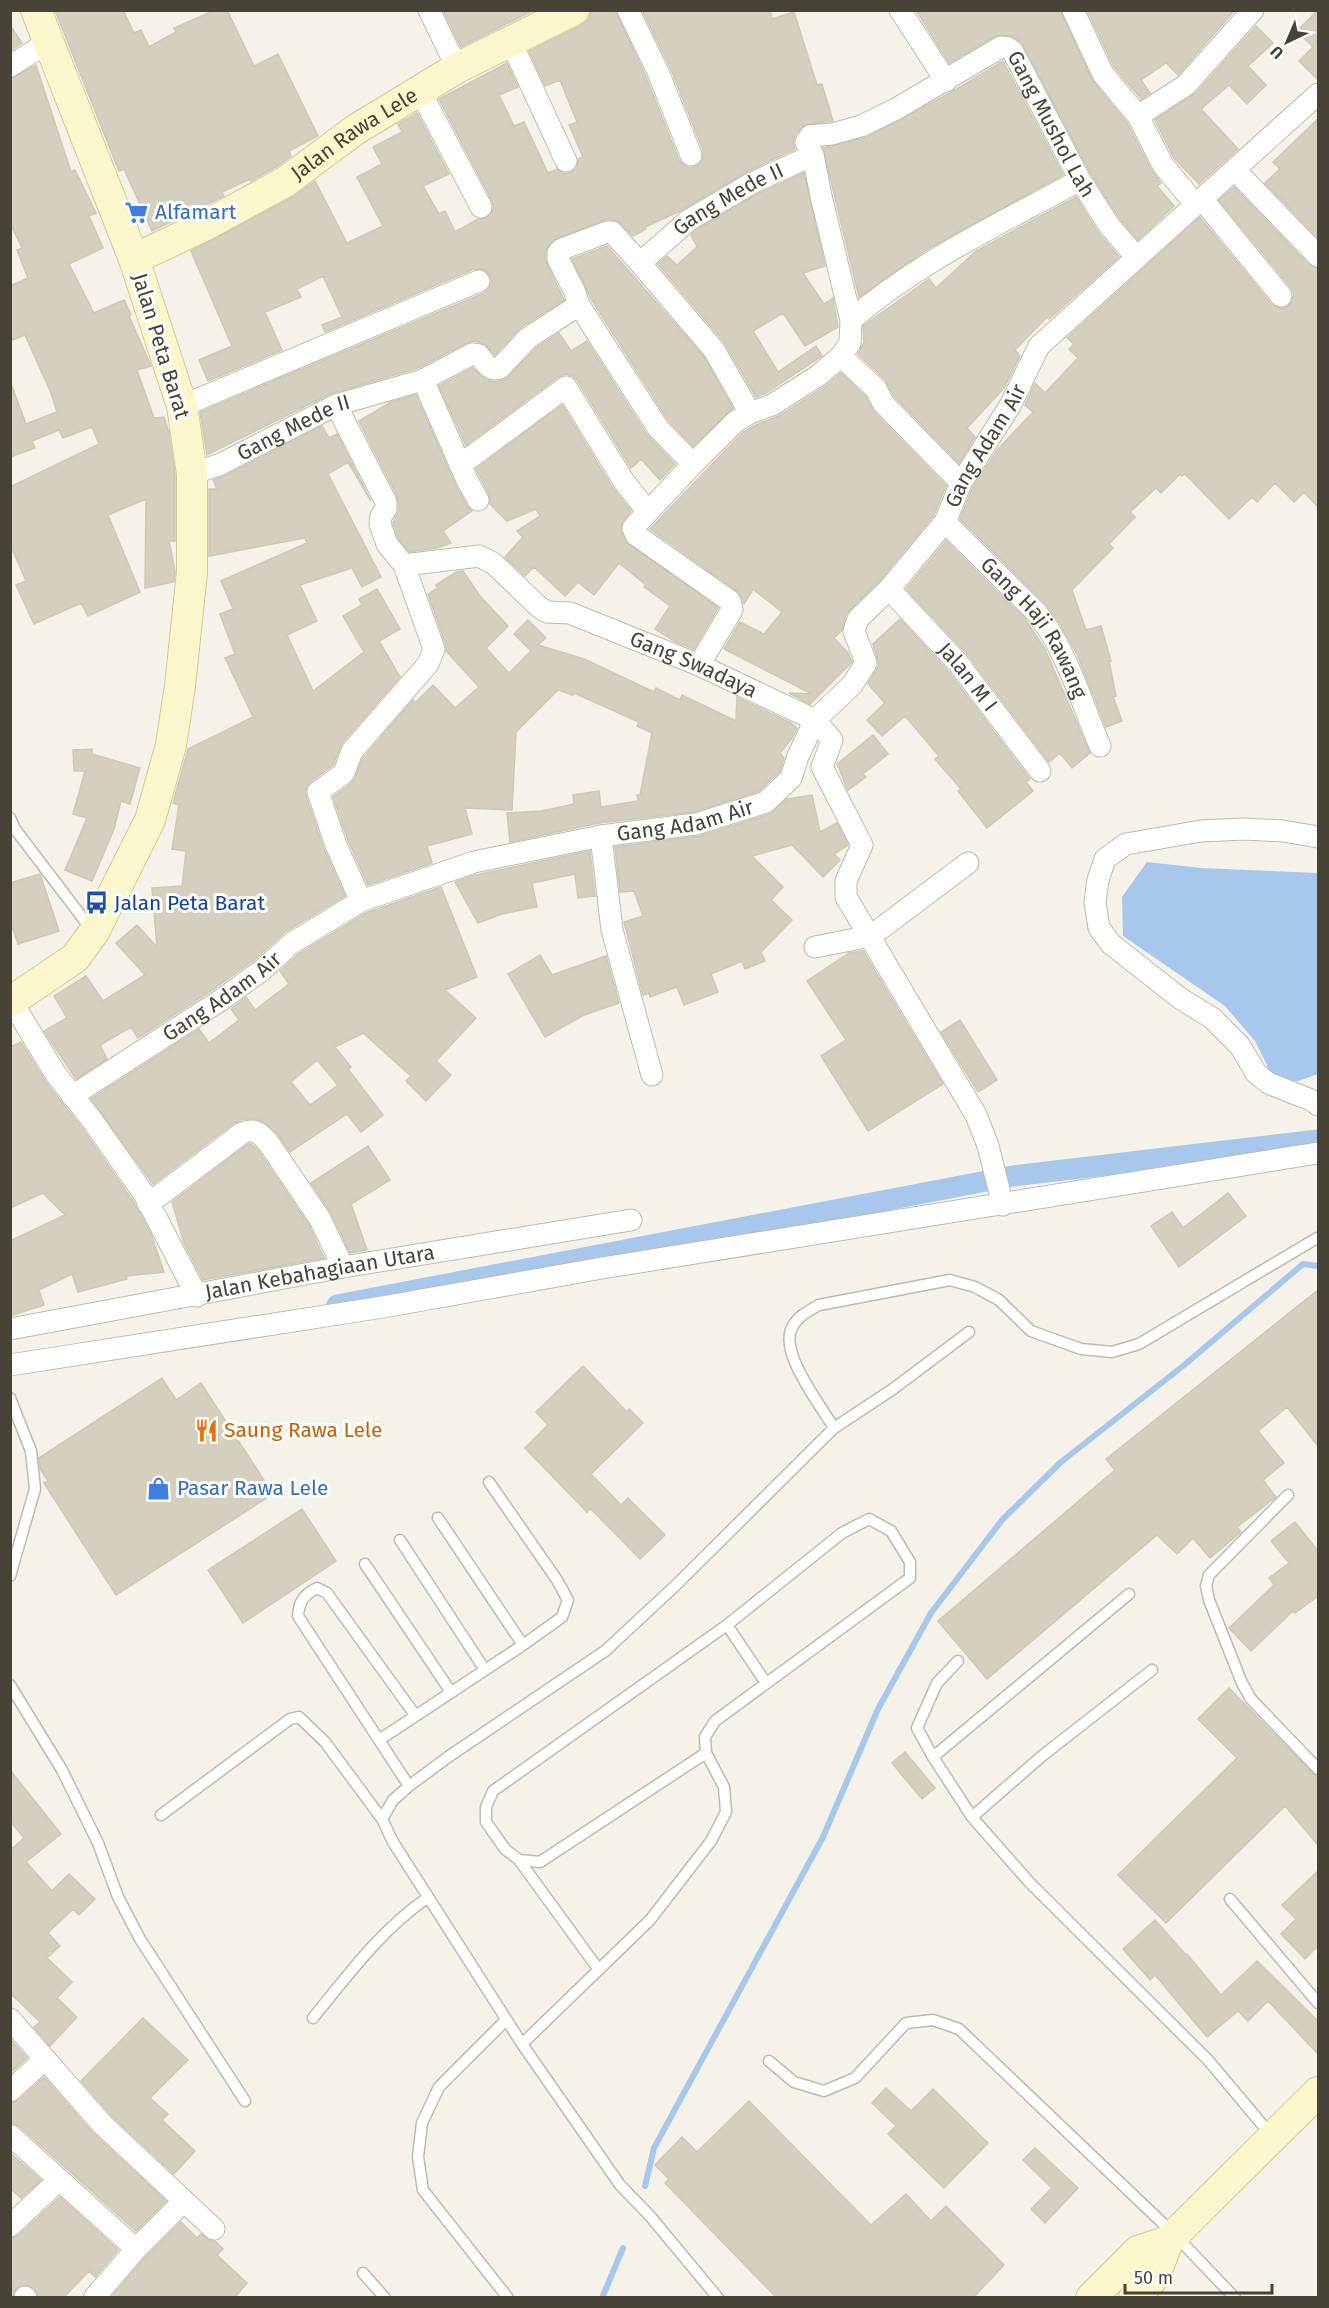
<svg xmlns="http://www.w3.org/2000/svg" width="1329" height="2308" font-family="'Fira Sans',sans-serif">
  <style>
    .water { fill: #a8c7ed }
    .lines { fill: none; stroke-linecap: round; stroke-linejoin: round }
    .stream { stroke: #a8c7ed; stroke-width: 6 }
    .canal { stroke: #a8c7ed; stroke-width: 21 }
    .building { fill: #d5cfbf; stroke: #cfc8b2; stroke-width: 1.5; fill-rule: evenodd }
    .lane-casing { stroke: #bfbbac; stroke-width: 13 }
    .street-casing { stroke: #bfbbac; stroke-width: 23 }
    .secondary-casing { stroke: #d1ca9a; stroke-width: 32 }
    .lane { stroke: #fff; stroke-width: 10 }
    .street { stroke: #fff; stroke-width: 21 }
    .secondary { stroke: #fcf7ca; stroke-width: 30 }
    .labels { text-anchor: middle; stroke-width: 6; stroke-linejoin: round; paint-order: stroke }
    .street-label { font-size: 21px; fill: #474337; stroke: #fff }
    .shop-label { font-size: 21px; fill: #366cbe; stroke: #fff; text-anchor: start }
    .transit-label { font-size: 21px; fill: #164399; stroke: #fff; text-anchor: start }
    .food-label { font-size: 21px; fill: #c56008; stroke: #fff; text-anchor: start }
  </style>
  <rect width="100%" height="100%" fill="#f4f2e9"/>
  <path class="water" d="M1147,862L1201,868L1318,873V1074L1298,1081H1271L1267,1065L1255,1041L1225,1006L1123,936L1122,897Z"/>
  <g class="lines">
    <path class="stream" d="M645,2186L654,2148L823,1837L878,1709L931,1613L1002,1520L1061,1462L1183,1366L1303,1264L1318,1266
      M602,2298L623,2248"/>
    <path class="canal" d="M337,1305L1013,1176L1318,1140"/>
  </g>
  <path class="building" d="M55,10H123L134,33L141,30L149,47L176,32L174,28L215,10H227L254,66L278,54L318,136L289,151L291,156L276,167L251,181L250,179L222,192L224,196L152,231L124,169L119,171Z
    M443,10H534L461,47Z
    M591,10H615L646,77L679,160L684,165L690,168L701,163L703,157V150L670,67L642,10H770L772,19L794,12L817,85L822,84L833,121L804,125L795,135L793,142L795,149L746,172L678,212L645,227L646,229L633,236L618,221L607,219L553,240L546,249L545,260L564,300L521,327L495,355L485,344L474,341L466,343L418,368L330,394L207,455L200,412L484,293L489,288L492,282L490,276L486,271L474,269L325,332L322,325L342,317L323,276L297,289L301,297L265,312L282,350L208,381L199,360L232,346L191,251L293,197L315,181L347,243L383,226L357,177L382,164L373,147L402,132L398,124L417,113L449,174L423,186L439,214L445,211L455,232L478,219L487,218L494,208L492,201L439,99L507,63L518,87L499,95L514,126L524,122L548,173L557,169L564,174L572,172L577,168L578,159L583,157L569,125L577,122L560,80L545,86L529,51L582,25L589,19Z
    M916,10H1060L1092,80L1127,123L1152,171L1161,183L1157,186L1174,206L1138,240L1118,216L1091,174L1021,42L1010,35L995,36L949,63Z
    M1087,10H1235L1178,75L1166,63L1141,80L1150,93L1141,99L1114,67Z
    M1318,10V80L1299,61L1313,47L1297,31Z
    M10,25L22,43L10,51Z
    M1256,26L1273,43L1248,66L1266,85L1247,104L1229,85L1201,109L1238,149L1199,184L1174,158L1155,120L1196,93Z
    M1003,61L1063,175L926,250L859,297L823,148L867,137L952,92Z
    M36,65L71,172L75,170L96,213L89,216L103,248L69,264L94,313L124,300L131,315L129,316L151,366L137,370L154,418L164,417L169,433L175,475V541H169L175,571L174,582L145,588L146,499L108,515L140,592L88,616L81,603L34,624L16,585L26,581L10,544V487L99,444L92,427L63,438L59,430L32,441L35,448L10,457V386H12L26,424L57,412L51,393L25,335L10,341V286L28,278L17,250L22,248L10,223V79Z
    M1318,119V238L1265,183L1280,169L1273,162Z
    M804,173L825,266L803,273L824,304L833,298L838,327L805,346L783,313L753,331L778,372L816,346L822,356L766,393L756,397L724,342L658,264L667,256L677,265L697,247L691,235L696,230L758,194Z
    M1234,187L1309,265L1318,268V507L1304,492L1294,502L1275,483L1257,502L1252,497L1229,519L1185,474L1182,476L1180,474L1161,493L1156,488L1130,512L1135,517L1109,544L1113,548L1072,590L1086,630L1101,626L1111,661H1109L1116,696L1113,697L1122,721L1106,727L1077,654L1057,619L1045,603L960,519L972,489L998,449L1033,412L1025,405L1035,383L1045,393L1078,358L1069,349L1074,344L1067,338L1200,217L1271,304L1282,309L1289,305L1294,295L1291,288L1219,200Z
    M1076,197L1097,231L1119,257L1049,319L1047,317L1015,350L1020,356L1004,388L967,428L975,437L959,463L894,396L885,380L858,354L864,342L863,326L929,279L936,288L976,251Z
    M607,246L704,357L733,408L693,446L668,420L591,299L572,259Z
    M559,333L571,351L587,341L647,435L675,464L660,480L641,459L631,468L577,380L572,376L566,374L558,377L466,445L439,386L473,368L486,380L496,382L504,380L536,348Z
    M841,373L866,397L874,412L946,486L934,515L880,580L846,614L842,630L834,638L848,653L852,662L810,704L789,693L812,694L724,649L740,622L764,634L782,612L753,589L744,604L737,591L650,529L743,432L756,425L779,416L826,386Z
    M416,395L456,486L467,506L472,511L443,531L451,543L437,548L409,552L398,538L393,523L399,510L397,496L359,421L391,402Z
    M562,405L612,487L631,511L621,525L625,541L718,608L694,649L676,642L655,629L670,606L644,587L646,585L619,563L594,595L578,582L565,596L534,567L525,576L505,557L523,537L517,531L540,516L536,509L507,521L490,504L489,494L476,469Z
    M322,426L329,438L337,434L371,501L348,462L328,474L381,577L362,587L352,568L300,585L317,621L287,635L313,691L364,652L343,616L362,605L359,599L377,589L400,629L379,641L400,677L342,743L333,765L310,782L306,789V796L324,849L345,896L285,932L253,961L214,989L138,1038L131,1027L100,1045L107,1059L76,1079L44,1031L67,1018L54,996L86,976L103,1001L145,975L116,943L137,925L157,947L152,888L182,886L186,851L172,849L179,805L173,803L188,749L253,717L225,658L235,654L220,614L233,609L221,581L307,543L305,538L209,556V489H217L213,480L227,475Z
    M946,541L1026,620L1045,649L1090,753L1072,768L1060,753L1049,762L968,655L906,589Z
    M463,571L480,596L508,626L486,648L509,673L531,651L514,634L528,620L546,638L538,645L584,659L654,692L656,688L680,700L682,695L736,721L737,697L791,723L797,728L792,738L780,753L784,758L780,771L759,791L693,812L599,823L510,842L507,813L542,811L574,804L573,795L599,791L601,807L638,801L637,795H640L652,733L637,726L639,722L574,693L573,695L558,690L516,732L512,810L465,808L472,834L427,846L432,863L368,885L348,840L333,797L352,783L363,758L413,700L415,703L433,685L455,708L479,687L446,651V645L428,594L438,588L436,585L456,572Z
    M900,619L948,671L1030,779L1026,782L1033,791L987,828L958,791L961,789L935,759L939,756L905,716L882,736L867,720L885,703L868,684L879,665L873,644Z
    M873,735L888,754L863,774L866,777L848,790L837,764Z
    M92,749V754L140,768L130,804L121,801L114,829L92,881L65,870L87,818L73,814L85,771H74L73,750Z
    M812,795L820,832L837,823L848,845L834,854L840,860L823,877L792,845L752,856L783,887L771,900L792,920L761,952L765,961L745,969L742,961L711,974L718,992L684,1005L677,987L650,997L649,993L643,995L624,922L643,916L634,891L620,892L615,847L700,836L770,814L787,799Z
    M590,851L595,896L578,898L575,874L532,883L537,907L502,914L478,923L455,882L471,876Z
    M40,874L59,931L18,944L10,920V883Z
    M441,887L477,977L445,990L476,1018L436,1061L451,1075L426,1101L406,1081L411,1076L363,1033L335,1047L351,1067L348,1069L383,1115L361,1132L347,1114L290,1152L278,1135L267,1124L257,1119H244L234,1123L153,1184L91,1099L199,1029L209,1043L239,1020L231,1009L246,997L255,1010L289,984L280,971L300,953L366,913ZM317,1060L338,1085L310,1105L291,1082Z
    M863,951L943,1084L868,1131L821,1056L846,1040L807,981L849,953Z
    M540,955L552,975L606,956L619,1003L584,1015L545,1037L508,974Z
    M960,1020L997,1080L978,1092L941,1032Z
    M21,1042L45,1081L82,1128L133,1201L151,1234L164,1272L126,1276L127,1279L78,1292L72,1274L39,1290L44,1305L10,1316V1241L65,1215L43,1193L10,1208V1047Z
    M248,1144H251L258,1150L309,1225L324,1258L203,1280L184,1243L172,1202Z
    M368,1146L390,1180L351,1204L367,1250L350,1253L331,1213L311,1183Z
    M1228,1193L1246,1216L1179,1267L1151,1226L1172,1212L1183,1228Z
    M1318,1290V1446L1287,1407L1258,1431L1284,1463L1263,1480L1276,1497L1237,1527L1241,1532L1210,1558L1193,1538L1177,1554L1157,1535L987,1679L938,1621L1115,1470L1106,1459Z
    M583,1366L627,1412L629,1409L643,1423L591,1474L621,1505L628,1498L665,1535L640,1559L590,1508L587,1512L525,1448L548,1425L536,1412Z
    M162,1378L176,1400L201,1383L273,1494L116,1595L44,1483L48,1481L40,1469L39,1458Z
    M302,1509L336,1561L243,1623L208,1570Z
    M1295,1522L1318,1551V1596L1295,1613L1293,1611L1251,1651L1229,1628L1274,1585L1269,1578L1289,1563L1271,1541Z
    M1229,1688L1313,1774L1318,1777V1845L1285,1806L1166,1923L1118,1875L1237,1758L1198,1719Z
    M905,1752L935,1788L922,1799L892,1763Z
    M10,1770L61,1834L26,1862L52,1891L69,1874L95,1899L79,1915L73,1909L48,1933L60,1946L47,1958L72,1982L57,1998L77,2017L50,2046L34,2027L40,2022L10,1993V1846L13,1848L24,1838L10,1821Z
    M1318,1871V1946L1305,1959L1281,1934L1296,1919L1282,1905Z
    M1155,1920L1186,1955L1187,1954L1221,1995L1257,1961L1318,2021V2054L1268,2001L1248,2021L1238,2011L1207,2037L1155,1975L1150,1980L1123,1949Z
    M143,2018L188,2060L150,2098L168,2114L162,2120L195,2151L174,2174L111,2115L81,2081Z
    M10,2039L27,2058L10,2073Z
    M44,2077L93,2133L166,2201L136,2231L19,2126L10,2123V2103L19,2100Z
    M886,2088L911,2111L933,2089L988,2143L944,2188L888,2134L896,2126L872,2103Z
    M749,2101L871,2225L906,2194L931,2221L946,2206L1004,2265L973,2298H777L665,2183L669,2179L655,2165L682,2137L697,2152Z
    M1035,2148L1078,2188L1045,2223L1031,2209L1052,2188L1023,2160Z
    M10,2153L41,2180L21,2198L10,2188Z
    M60,2197L118,2250L95,2277L89,2271L63,2298H38L35,2289L28,2285L16,2288L13,2298H10V2238L19,2235Z
    M181,2222L197,2238L201,2234L211,2241H215L223,2249L217,2255L247,2283L234,2298H115L113,2295L145,2258Z"/>
  <g class="lines">
    <defs>
      <path id="lane" d="M10,818L15,829L91,929
        M10,1398L31,1451L35,1489L10,1576
        M834,1428C821,1406 781,1355 791,1330C796,1317 808,1311 819,1305L950,1280L975,1287L999,1300L1031,1331L1081,1349L1112,1352L1139,1344L1317,1238
        M1288,1495L1209,1575L1206,1586L1209,1600L1242,1683L1251,1699L1318,1769
        M438,1518L523,1645
        M400,1540L485,1670
        M365,1564L451,1692
        M727,1625L766,1683
        M958,1661L937,1683L917,1728L933,1757L972,1817
        M1152,1670L1042,1756L972,1817L1030,1883L1208,2060L1271,2135
        M10,1685L62,1770L98,1843L118,1897L140,1939L245,2101
        M379,1740L523,1645L562,1617L568,1600L557,1580L489,1482
        M933,1757L1129,1594
        M409,1786L298,1616C299,1601 304,1595 317,1588L327,1593L415,1715
        M161,1815L290,1719L299,1717L325,1742L382,1819
        M519,1860L599,1970
        M1230,1899L1318,2003
        M313,2018C348,1975 381,1930 427,1898
        M506,2020L439,2087L422,2123L418,2157L423,2190L508,2298
        M522,2044L650,1920L711,1841L726,1812L724,1787L706,1753L705,1737L715,1721L910,1578V1562L891,1531L869,1519L842,1533L727,1625L493,1791L486,1807V1822L505,1849L519,1860L540,1862L706,1753
        M769,2061L794,2082L824,2091L855,2078L906,2023L933,2020L959,2029L1174,2234L1235,2298
        M363,2273L385,2298
        M718,2298L650,2216L620,2185L522,2044L393,1842L382,1819L393,1800L409,1786L448,1757L605,1651L675,1586L834,1428L893,1389L969,1332"/>
      <g id="street">
        <path d="M429,10L457,68"/>
        <path d="M628,10L658,72L691,155"/>
        <path d="M900,10L946,81"/>
        <path d="M1073,10L1103,74L1138,116"/>
        <path d="M511,42L566,161"/>
        <path d="M10,66L47,43"/>
        <path d="M420,91L481,207"/>
        <path id="s1" d="M813,155L806,142L810,136L832,134L861,126L896,109L1001,47L1008,48L1013,52L1080,180L1108,224L1136,257"/>
        <path d="M1235,170L1318,256"/>
        <path d="M1202,199L1281,296"/>
        <path d="M1196,205L1163,165L1138,116L1186,85L1253,10"/>
        <path d="M640,263L714,350L750,413"/>
        <path id="s2" d="M579,305L574,290L558,259V253L562,249L607,232H612L640,263L689,220L752,183L813,155L821,196L851,320L850,343L841,356L819,375L772,405L750,413L735,422L693,464L633,528L636,535L730,601L732,610L699,665"/>
        <path d="M851,320C919,261 1002,223 1080,180"/>
        <path d="M841,356L876,389L883,403L961,483"/>
        <path d="M423,380L467,480L478,500"/>
        <path d="M336,405L386,502V509L381,516L380,524L387,544L404,565L434,649L428,664L352,751L344,773L318,792L336,845L361,901"/>
        <path d="M182,406L479,281"/>
        <path d="M460,465L566,387L623,480L648,512"/>
        <path id="s3" d="M192,474L221,464L336,405L423,380L472,354L479,355C485,363 490,372 500,368L528,338L579,305L658,428L693,464"/>
        <path id="s4" d="M945,522L1036,612C1067,650 1081,702 1100,746"/>
        <path id="s5" d="M404,565L479,556L493,563L539,607L547,612L570,613L699,665L815,720L832,740L822,767L862,845L846,881V897L976,1115L988,1146L1003,1205"/>
        <path id="s6" d="M889,589L958,663L1040,771"/>
        <path d="M601,836L612,930L652,1075"/>
        <path d="M1318,837L1283,831L1244,829L1201,831L1126,844L1105,859L1098,880L1095,902L1099,928L1111,944L1181,999L1212,1018L1240,1046L1256,1073L1268,1083L1311,1100L1318,1105"/>
        <path d="M815,947L871,936L968,863"/>
        <path d="M12,1002L55,1073L92,1120L144,1194L197,1296"/>
        <path id="s7" d="M72,1096L221,1000L261,971L292,943L361,901L474,862L601,836L696,824L766,802L791,778L798,756L815,720L852,685L866,663L854,631L858,619L889,589L945,522L961,483L1011,404L1039,346L1318,94"/>
        <path d="M148,1204L242,1133C255,1128 258,1132 268,1142L320,1219L343,1267"/>
        <path id="s8" d="M10,1329L343,1267L631,1220"/>
        <path d="M10,1365L383,1307L602,1268L1318,1153"/>
        <path d="M10,2019L102,2124L214,2229"/>
        <path d="M10,2091L45,2059"/>
        <path d="M10,2135L136,2249"/>
        <path d="M10,2226L59,2180"/>
        <path d="M25,2297L26,2298"/>
        <path d="M94,2298L136,2249L183,2202"/>
      </g>
      <g id="secondary">
        <path id="s9" d="M134,259L204,226L285,182L355,130L457,68L574,10"/>
        <path d="M10,1002L75,958L94,932L150,820L171,745L180,686L192,572V474L182,406L134,259L36,10"/>
        <path d="M1091,2298L1138,2251L1168,2241"/>
        <path d="M1134,2298L1155,2276L1168,2241L1318,2092"/>
      </g>
    </defs>
    <use href="#lane" class="lane-casing"/>
    <use href="#street" class="street-casing"/>
    <use href="#secondary" class="secondary-casing"/>
    <use href="#lane" class="lane"/>
    <use href="#street" class="street"/>
    <use href="#secondary" class="secondary"/>
  </g>
  <defs>
    <symbol id="supermarket-bare" viewBox="-9 -9 18 18"><path d="M-6-5.5h2.5l.6 2H6L4.5 2H-2.5L-4.4-4H-6ZM-1.5 3.2a1.3 1.3 0 1 0 .1 0ZM3 3.2a1.3 1.3 0 1 0 .1 0Z" fill="#3f7fe0" stroke="#fff" stroke-width="2.5" paint-order="stroke"/></symbol>
    <symbol id="bus-bare" viewBox="-9 -9 18 18"><path d="M-5-6H5V4H4V6H2V4H-2V6H-4V4H-5ZM-3.5-4V0h7V-4ZM-3.5 1.2v1.5H-2V1.2ZM2 1.2v1.5H3.5V1.2Z" fill="#1a4fb4" stroke="#fff" stroke-width="2.5" paint-order="stroke"/></symbol>
    <symbol id="restaurant-bare" viewBox="-9 -9 18 18"><path d="M-5-6h1v4h1v-4h1v4h1v-4h1v5L-1.5 .5V6h-2V.5L-5-1ZM5-6V6H3V1.5H1.5Q1.5-4 5-6Z" fill="#e8710a" stroke="#fff" stroke-width="2.5" paint-order="stroke"/></symbol>
    <symbol id="shop-bare" viewBox="-9 -9 18 18"><path d="M-5-2.5h2.3a2.7 3.5 0 0 1 5.4 0H5L5.5 6h-11ZM-1.5-2.5h3a1.5 2.3 0 0 0-3 0Z" fill="#3f7fe0" stroke="#fff" stroke-width="2.5" paint-order="stroke"/></symbol>
  </defs>
  <g fill-rule="evenodd">
    <use href="#supermarket-bare" x="120" y="196" width="33" height="33"/>
    <use href="#bus-bare" x="80" y="886" width="33" height="33"/>
    <use href="#restaurant-bare" x="190" y="1414" width="33" height="33"/>
    <use href="#shop-bare" x="142" y="1472" width="33" height="33"/>
  </g>
  <g class="labels">
    <g class="street-label">
      <text dy="7" stroke="none"><textPath href="#s1" startOffset="330">Gang Mushol Lah</textPath></text>
      <text dy="7" stroke="none"><textPath href="#s9" startOffset="254">Jalan Rawa Lele</textPath></text>
      <text dy="7" stroke="none"><textPath href="#s2" startOffset="267">Gang Mede II</textPath></text>
      <text transform="translate(161 346) rotate(73)" y="7">Jalan Peta Barat</text>
      <text dy="7" stroke="none"><textPath href="#s3" startOffset="112">Gang Mede II</textPath></text>
      <text dy="7" stroke="none"><textPath href="#s7" startOffset="1206">Gang Adam Air</textPath></text>
      <text dy="7" stroke="none"><textPath href="#s4" startOffset="140">Gang Haji Rawang</textPath></text>
      <text dy="7" stroke="none"><textPath href="#s5" startOffset="321">Gang Swadaya</textPath></text>
      <text dy="7" stroke="none"><textPath href="#s6" startOffset="118">Jalan M I</textPath></text>
      <text dy="7" stroke="none"><textPath href="#s7" startOffset="684">Gang Adam Air</textPath></text>
      <text dy="7" stroke="none"><textPath href="#s7" startOffset="180">Gang Adam Air</textPath></text>
      <text dy="7" stroke="none"><textPath href="#s8" startOffset="315">Jalan Kebahagiaan Utara</textPath></text>
    </g>
    <g class="shop-label">
      <text x="155" y="219">Alfamart</text>
      <text x="177" y="1495">Pasar Rawa Lele</text>
    </g>
    <g class="transit-label">
      <text x="114" y="910">Jalan Peta Barat</text>
    </g>
    <g class="food-label">
      <text x="224" y="1437">Saung Rawa Lele</text>
    </g>
  </g>
  <rect width="1329" height="2308" fill="none" stroke="#474337" stroke-width="24"/>
  <g transform="translate(1287 42) rotate(224)" stroke="#ffffff" stroke-width="4.5" paint-order="stroke">
  <path d="M0-4.5L10 22L0 15L-10 22Z" fill="#474337"/>
  <text y="-9" font-size="16" font-weight="bold" text-anchor="middle" fill="#474337">U</text>
  </g>
  <path d="M1125 2284v9h147v-9" fill="none" stroke="#474337" stroke-width="3"/>
  <text x="1134" y="2284" font-size="18" fill="#474337" stroke="#ffffff" stroke-width="4.5" paint-order="stroke">50 m</text>
</svg>
